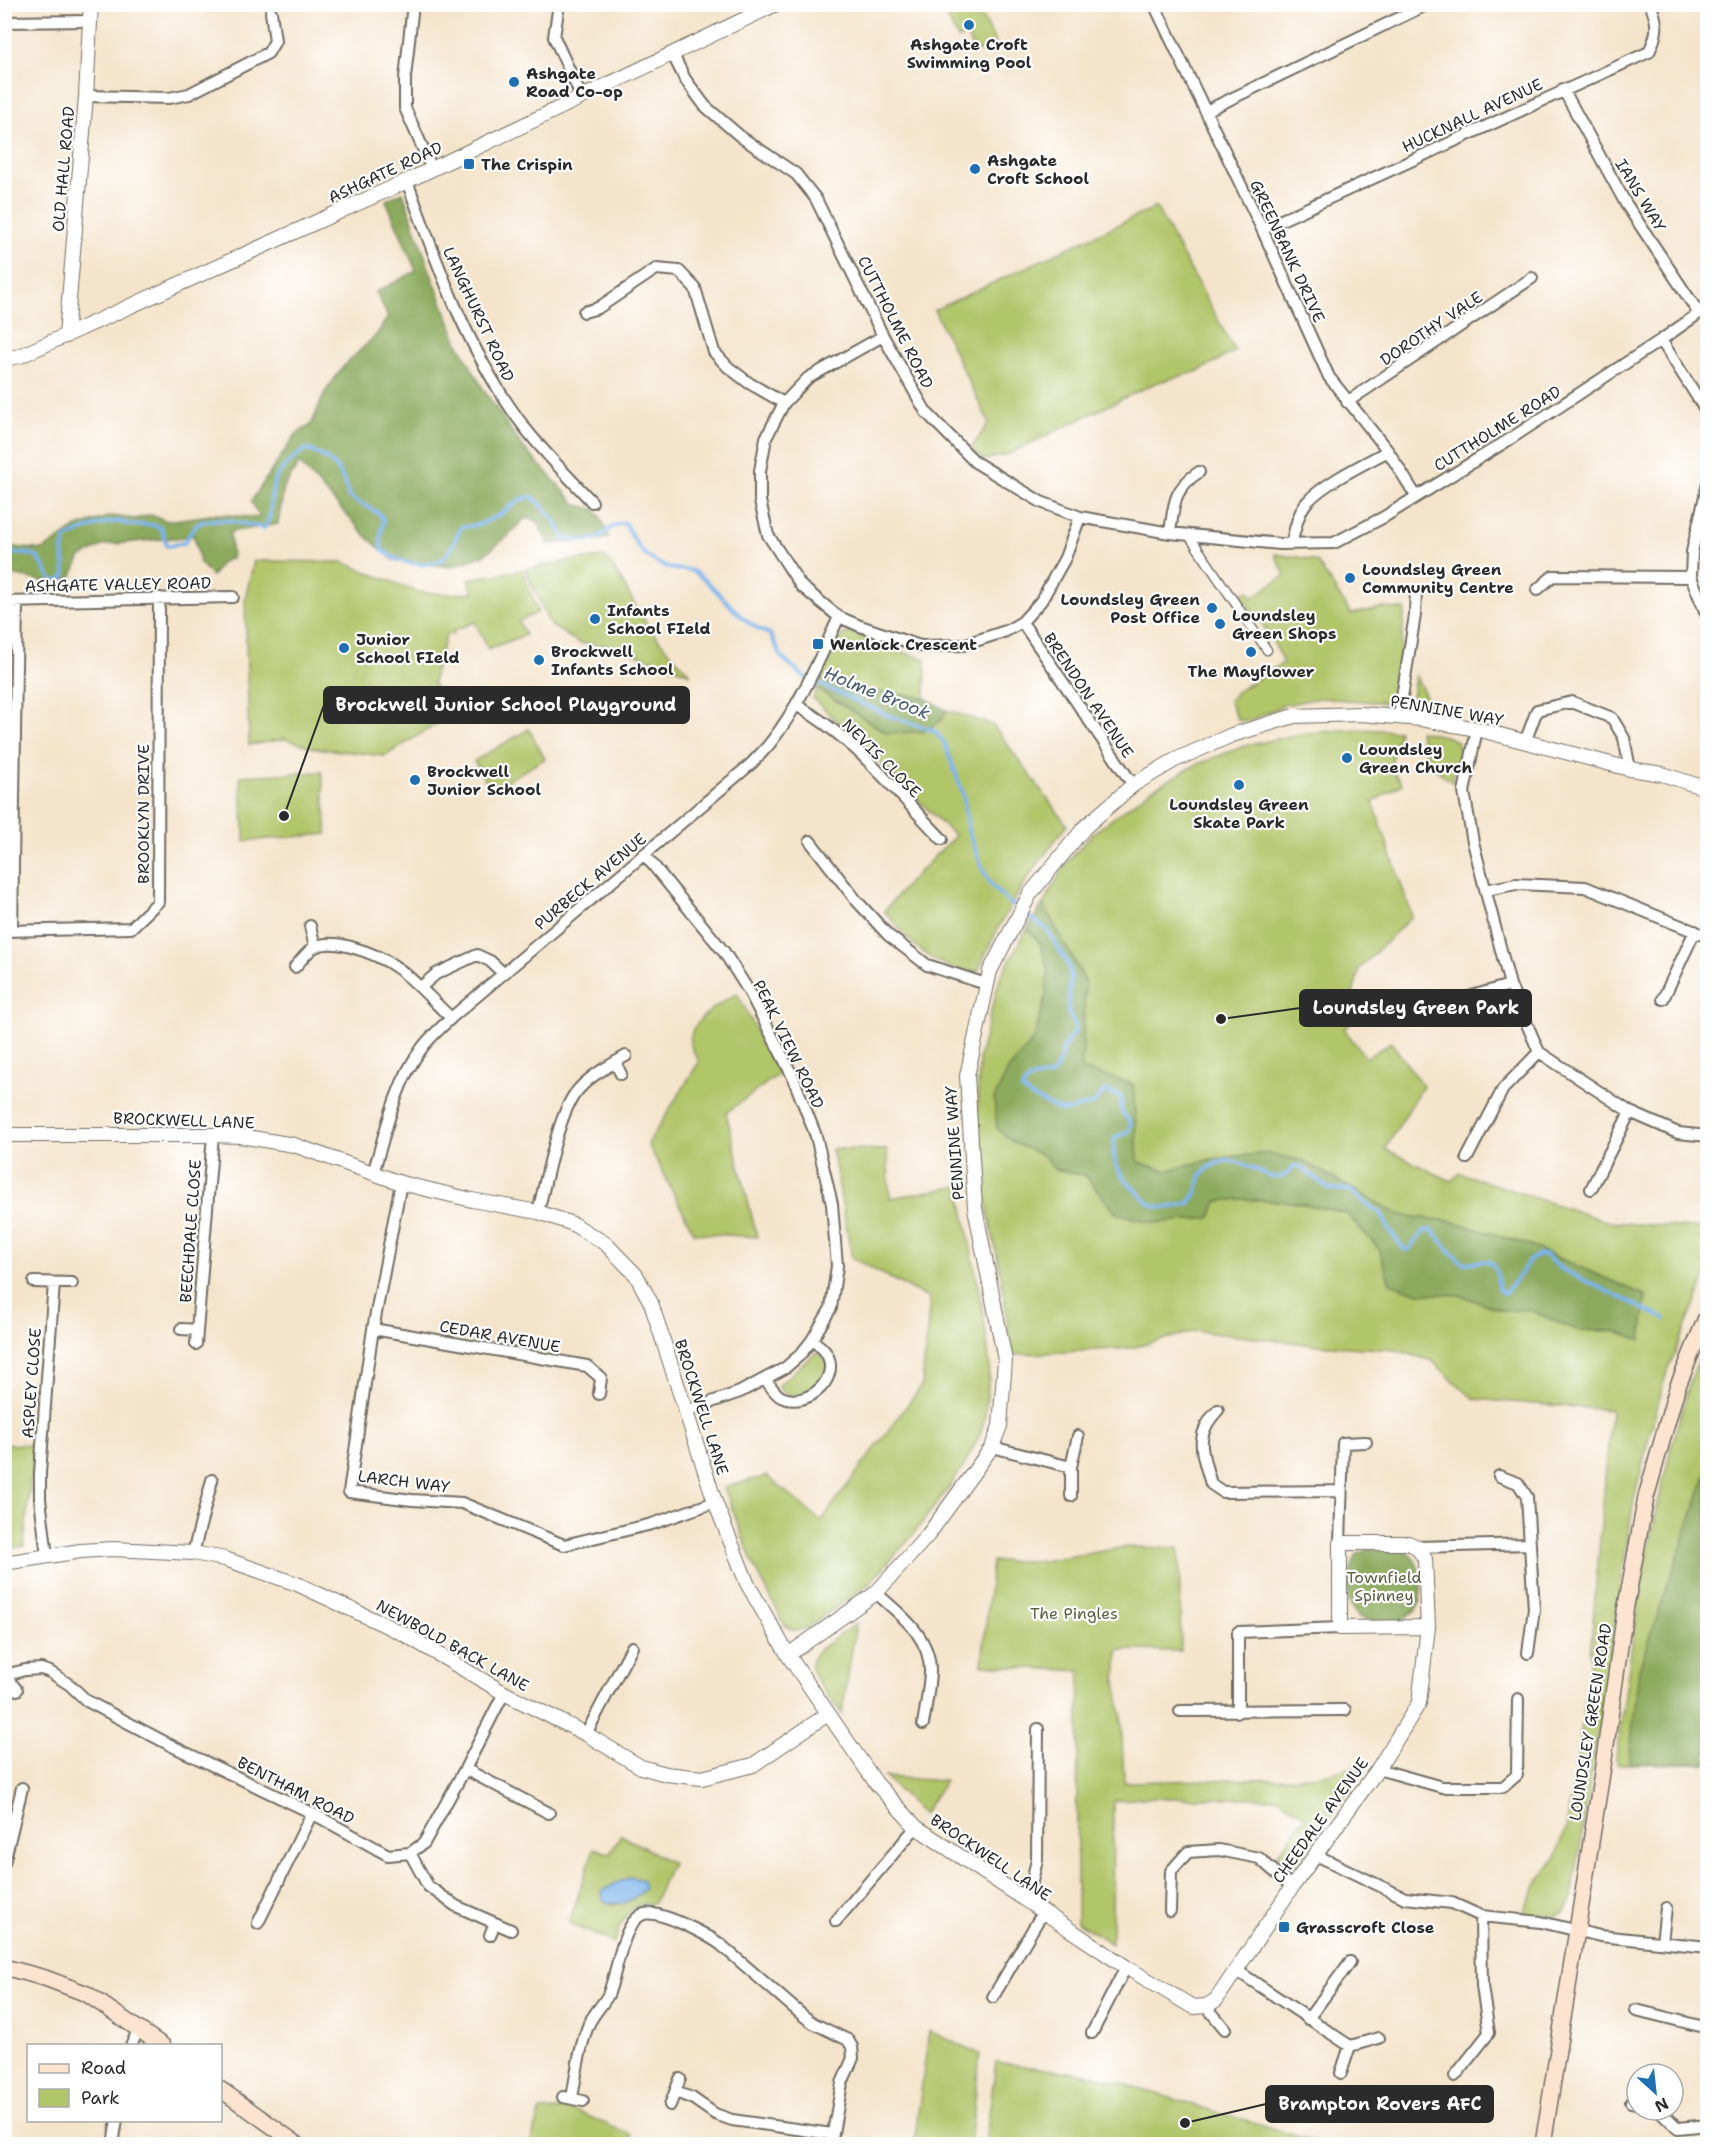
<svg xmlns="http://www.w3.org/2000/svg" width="1712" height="2149" font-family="'Shantell Sans',sans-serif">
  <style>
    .green { fill: #b1c569; stroke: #6e784a; stroke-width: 1.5; fill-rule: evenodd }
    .forest { fill: #8caa5d; stroke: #5c6a44; stroke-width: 1.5 }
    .water { fill: #7ab2ea; stroke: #526e8a; stroke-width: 1.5 }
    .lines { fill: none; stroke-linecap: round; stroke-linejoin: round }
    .stream { stroke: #7ab2ea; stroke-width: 4 }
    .pedestrian-casing { stroke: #716c63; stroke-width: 11 }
    .minor-casing { stroke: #716c63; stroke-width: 14 }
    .tertiary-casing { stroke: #716c63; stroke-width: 16 }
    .secondary-casing { stroke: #716c63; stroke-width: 18 }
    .pedestrian { stroke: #fff; stroke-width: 8 }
    .minor { stroke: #fff; stroke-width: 10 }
    .tertiary { stroke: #fff; stroke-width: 14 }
    .secondary { stroke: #fde4d0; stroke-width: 15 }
    .poi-dot { fill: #1f6fb2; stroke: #fff; stroke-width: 2 }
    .labels { text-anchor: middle; stroke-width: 4.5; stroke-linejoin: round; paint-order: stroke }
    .poi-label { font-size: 16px; font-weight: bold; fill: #2b2b2b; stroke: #fff; text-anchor: start }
    .street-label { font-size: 16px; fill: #2b2b2b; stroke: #fff }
    .park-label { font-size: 16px; fill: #5a6141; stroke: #fff }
    .water-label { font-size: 18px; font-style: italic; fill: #475a6e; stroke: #fff }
    .leader { fill: none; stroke: #2b2b2b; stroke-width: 2 }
    .callout-dot { fill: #2b2b2b; stroke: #fff; stroke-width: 2 }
    .callout { fill: #2b2b2b; stroke: #2b2b2b; stroke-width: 2 }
    .callout-label { font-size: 18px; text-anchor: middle; font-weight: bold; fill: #fff }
  </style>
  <rect width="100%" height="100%" fill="#fff"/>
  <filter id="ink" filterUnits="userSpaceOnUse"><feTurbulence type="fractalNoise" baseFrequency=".0167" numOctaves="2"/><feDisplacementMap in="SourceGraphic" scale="12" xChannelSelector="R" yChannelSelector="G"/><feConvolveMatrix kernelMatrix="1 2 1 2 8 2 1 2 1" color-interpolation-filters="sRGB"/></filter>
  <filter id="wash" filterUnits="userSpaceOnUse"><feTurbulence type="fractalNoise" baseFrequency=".008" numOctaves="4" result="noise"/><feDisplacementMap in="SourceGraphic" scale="24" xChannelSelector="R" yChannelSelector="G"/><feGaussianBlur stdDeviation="1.35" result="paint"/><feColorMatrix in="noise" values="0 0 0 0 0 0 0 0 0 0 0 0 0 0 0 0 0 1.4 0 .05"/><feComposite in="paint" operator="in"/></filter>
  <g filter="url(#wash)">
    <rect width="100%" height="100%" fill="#f4e4cb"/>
    <path class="green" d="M952,5H977L996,43L975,53L966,35L958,39L946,15L954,10Z
      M1156,207L1235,351L1199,371L1155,383L1006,455L984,460L971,448L989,423L934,310Z
      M1275,554L1304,558L1317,562L1351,614L1381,608L1405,609L1396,695L1387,703L1320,698L1284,705L1249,721L1238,720L1229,701L1236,692L1283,663C1275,642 1256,610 1238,597L1248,590L1253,597L1285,575Z
      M605,557C620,574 628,594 640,613C654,637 672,655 691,674L614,646L579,643L550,625L525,569L574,560Z
      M254,561L342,562L418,592L446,594L473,593L468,579L522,570L538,612L519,621L525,635L488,649L475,622L453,631L454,635L447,634L437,661L433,684L449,705L437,724L385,756L315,748L285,739L249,745L245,599Z
      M847,633H854L887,648L926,659L925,698L863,690L820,680L839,637Z
      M1415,675L1433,710L1419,708L1414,705L1412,699Z
      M817,689L887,733L942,720L946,710L993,725L1067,825C1030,872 1001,916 978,971C959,974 932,961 917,947C905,937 895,923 884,911L910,881L955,836L813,698Z
      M529,729L545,759L491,790L474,761Z
      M1358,729L1399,731L1390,768L1402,784L1373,802L1412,916L1359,969L1352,999L1371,1009L1344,1029L1366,1058L1391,1042L1423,1086L1385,1149L1451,1181L1460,1173L1609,1222L1707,1229V1274L1666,1375L1650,1433L1634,1499L1572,1898L1565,1912L1555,1916L1523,1913L1538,1882L1556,1857L1566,1829L1587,1691L1611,1410L1474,1399L1432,1361L1396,1350L1315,1345L1196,1331L1131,1348L1012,1355L1001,1276L987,1207L977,1131L979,1057L1000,978L1027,929L1040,943L1048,970L1046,996L1034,1039L1007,1072L1014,1143L1045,1156L1054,1169L1085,1175L1116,1213L1152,1223L1210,1218L1217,1201L1240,1199L1293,1202L1346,1213L1379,1249L1390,1283L1419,1293L1459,1295L1502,1310H1530L1576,1330L1616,1331L1641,1339L1646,1296L1526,1244L1450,1221L1399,1215L1303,1161L1265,1153L1212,1159L1166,1171L1138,1162L1133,1084L1082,1069L1085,981L1043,904L1067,862L1092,834L1151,790L1195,765L1245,746L1305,733Z
      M1419,731L1445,736L1457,741L1460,752L1452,782C1429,766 1425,758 1419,731Z
      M322,772L327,834L245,841L240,776Z
      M737,993L779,1074L726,1113L757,1237L694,1233L648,1144L699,1062C697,1057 692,1050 691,1045C685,1022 722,1003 737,993Z
      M832,1149L887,1150L890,1198L959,1186L983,1312L990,1366L985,1415L980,1435L962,1469L950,1486L911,1537L869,1584L805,1629L793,1630L785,1626L751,1559L724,1487L767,1476L821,1521L922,1385L930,1299L852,1258Z
      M1707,1335V1763L1618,1764L1616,1758L1641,1581L1670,1451L1689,1385Z
      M819,1352C844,1375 793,1414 778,1386L781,1383L814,1354Z
      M5,1444L34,1445L24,1546L5,1549Z
      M1127,1547L1179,1548L1181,1651L1122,1650L1118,1652L1116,1681L1121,1714L1124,1782L1292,1778L1332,1773L1359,1765L1366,1766L1304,1856L1298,1862L1290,1864L1275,1858L1305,1816L1278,1798H1142L1113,1801L1112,1944L1077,1922V1794L1080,1671L982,1665L992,1561H1042Z
      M856,1624L842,1714C799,1659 798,1663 856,1624Z
      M885,1777L945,1781L923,1814Z
      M621,1835L672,1863L654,1903C627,1903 622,1920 614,1943L569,1923L594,1848L610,1854ZM632,1877L643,1880C635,1895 631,1903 613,1905L614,1884Z
      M929,2031L980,2054L970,2144H914Z
      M996,2062L1098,2076L1309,2140L1316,2144H985Z
      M571,2109L632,2135L627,2144H530L541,2111Z"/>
    <path class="forest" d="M403,192L430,271L458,343L485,392L521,445L577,505L594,509L600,516L609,538L548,544L537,521L525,518L507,537L484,555L450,567L393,560L368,538L299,463L284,487L278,524L230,532L232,558L222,562L212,576L200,563L194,536L104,545L81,557L70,579L43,581L5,574V546L43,550L77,527L111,516L135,519L151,515L167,521L218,514L260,518L251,501L296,434L311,425L325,392L343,367L377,334L388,317L376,292L416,271L386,200Z
      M820,680L863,690L925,698L946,710L942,720L923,732L887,733L817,689Z
      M1043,904L1085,981L1082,1069L1133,1084L1138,1162L1166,1171L1212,1159L1265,1153L1303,1161L1399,1215L1450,1221L1526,1244L1646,1296L1641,1340L1616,1331L1576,1330L1530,1310H1502L1459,1295L1419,1293L1390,1283L1379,1249L1346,1213L1293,1202L1240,1199L1217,1201L1210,1218L1152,1223L1116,1213L1085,1175L1054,1169L1045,1156L1014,1143L997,1129L994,1099L1007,1072L1034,1039L1046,996L1048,970L1040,943L1027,929Z
      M1707,1471V1763H1629L1639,1669Z
      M1370,1549C1391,1549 1414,1545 1419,1570C1425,1603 1419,1621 1383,1623C1375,1623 1363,1621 1357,1615C1342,1600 1349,1570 1357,1554Z"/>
    <path class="water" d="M632,1877L643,1880L645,1889C631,1901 622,1909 603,1900L602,1891L614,1884Z"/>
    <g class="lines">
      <path class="stream" d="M4,553C41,554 34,550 52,581H59L65,576L63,550L66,538C79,532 106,520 120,522C125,523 128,525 133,525C144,525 151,523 161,528L167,546L184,543C188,538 192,528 198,524C215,514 246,525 264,528C274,514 268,499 274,483C279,468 294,458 306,449C332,457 343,471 349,497L378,513L383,519C383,534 378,534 382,550C397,563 428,571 445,557C452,550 456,536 461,527C480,527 495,519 510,507C519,501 520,498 532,497C546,507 557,523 565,539C574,540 587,542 595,539C606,534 612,523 625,523C630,532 635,544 642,551C648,558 665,568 674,569C683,570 688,568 696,573C723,592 738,623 770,634L782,658L806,678L887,715L935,731L945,744L963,794L968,830L983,870L992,886L1006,900L1046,929L1068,963L1071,976L1068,1005L1069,1015L1075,1024V1032C1059,1046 1064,1061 1052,1075C1039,1079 1029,1074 1022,1089L1030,1096L1059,1110L1070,1111L1078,1107L1092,1105L1105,1091L1121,1096V1110L1131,1124L1127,1133L1115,1137C1110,1162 1119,1175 1137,1191C1141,1195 1146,1202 1151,1204C1164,1211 1177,1206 1189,1203C1192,1199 1195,1195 1197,1191C1199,1185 1198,1178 1202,1174C1235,1139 1264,1186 1283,1176C1287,1174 1291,1169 1294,1166L1302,1168L1329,1189L1350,1190L1366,1204L1382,1214L1389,1230L1404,1249L1408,1250L1424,1231L1432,1230L1451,1252L1463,1263L1489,1261C1498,1268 1498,1277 1498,1288L1504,1294L1520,1275L1529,1260L1539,1255H1545L1561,1269L1665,1319"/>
    </g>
  </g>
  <g filter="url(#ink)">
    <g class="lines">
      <defs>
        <path id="pedestrian" d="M1188,534L1267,650"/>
        <path id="minor" d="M413,4L405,78V108L432,169
          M559,4L554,37L582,98
          M1154,4L1262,229L1329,377L1388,451L1416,496
          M4,22L90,21
          M673,55L685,79L705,106L741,137L796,174L816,199L883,336L926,412L975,462L1041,502L1080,517L1170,533L1280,544L1334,543L1384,517L1510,439L1661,340L1708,307
          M1563,89L1626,204L1698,312
          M86,96L169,98L189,94L268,53L275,41L271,12
          M1206,111L1428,4
          M407,181C438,267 469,355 525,428C545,454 570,478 592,502
          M1262,229L1649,52C1658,33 1659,24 1650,4
          M584,312L598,308L656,269L679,271L695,288L714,352L728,367L749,383L784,403
          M883,336L808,378L784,403L766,438L760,471V501L768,535L801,586L839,617L860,626L920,646L963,645L1006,631L1022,622L1041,601L1065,558L1080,517
          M1661,340L1708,414
          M1347,402L1532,278
          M1708,483L1692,552L1691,577L1708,618
          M1170,533C1174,504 1173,489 1199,472
          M1291,544C1295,531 1298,511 1308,501C1326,482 1364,464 1388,451
          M1537,590L1553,576L1691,577
          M4,602L233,597
          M1022,622L1133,785
          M796,705C854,737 896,792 942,839
          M1399,716L1415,615L1416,591
          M1477,729L1464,792L1473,842L1510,985L1539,1052L1630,1112L1678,1133L1708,1136
          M1525,742L1537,710L1572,702L1612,718L1624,738L1630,769
          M810,841L856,900L888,935L927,965L986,984
          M644,854L724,952L750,993L792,1075L816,1136L832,1204L837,1266L831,1308L812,1340L800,1355L785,1368L740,1392L686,1411
          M1486,890L1516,884L1585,887L1708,937
          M310,926L315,947
          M4,931L131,928L158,902L159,598
          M12,931L17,602
          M295,967C301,961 307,951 315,947C325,942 340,944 351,947C402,961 415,984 451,1018
          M422,986L436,974L477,955L490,961L503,973
          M1663,999L1695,931
          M1427,1009L1510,985
          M615,1062L621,1074
          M1467,1158L1503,1089L1539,1052
          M373,1173C386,1131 395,1084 422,1048C430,1037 441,1028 451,1018L752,763C758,756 765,750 771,742C800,705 819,660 839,617
          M401,1183L373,1329L349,1492L412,1500L462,1503L564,1545L652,1524L715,1502
          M1591,1189L1630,1112
          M538,1212C546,1181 557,1120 574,1095C587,1077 607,1067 626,1056
          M34,1282L72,1283
          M181,1329L197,1330
          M373,1329L587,1366L601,1378L599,1394
          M196,1344L213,1135
          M765,1379C770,1385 775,1394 781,1397C808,1410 846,1375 823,1349C820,1346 816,1343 812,1340
          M1218,1410C1193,1436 1202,1452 1211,1484L1223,1492L1341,1491
          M992,1447L1071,1467
          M1499,1476L1518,1483L1527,1497L1534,1609L1528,1653
          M1071,1496V1467L1078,1436
          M1340,1543L1343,1443L1366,1442
          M1417,1547L1530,1544
          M193,1553L212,1480
          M47,1556L40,1499V1473L54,1283
          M876,1593C900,1614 931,1637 930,1672C929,1690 926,1707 923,1724
          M17,1690L5,1675L25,1670L41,1669L50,1672L70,1685L87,1701L174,1747L312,1813L388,1855L410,1853L424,1843L465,1769L504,1693
          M1180,1711L1345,1710
          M1238,1712V1632L1340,1628
          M586,1734L632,1647
          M465,1769L549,1813
          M1378,1769L1442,1787H1503L1517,1775L1518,1699
          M410,1853L428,1886L456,1906L511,1930
          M1316,1855L1405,1898L1452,1903L1481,1916L1541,1922L1600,1936L1708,1947
          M4,1863L22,1788
          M1019,1895L1031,1885L1037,1860L1038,1729
          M1170,1911L1171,1871L1188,1852L1219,1850L1259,1858L1292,1887
          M836,1921L916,1827
          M258,1923L312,1813
          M490,1935L495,1923
          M1662,1942L1666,1908
          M1236,1970L1350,2046L1341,2073
          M993,1997L1043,1912
          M1206,2006L1225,2029
          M1636,2010L1708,2028
          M1308,2019L1350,1962
          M1092,2033L1126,1967
          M131,2046L139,2028
          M1350,2046L1379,2038
          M1455,2076L1489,2033L1482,1986L1481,1916
          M675,2092L692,2098L715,2114L732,2120L832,2134
          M563,2097L583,2101
          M572,2098C576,2075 579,2049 588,2026C592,2015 602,2006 608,1995C617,1975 622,1920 644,1914C660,1910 706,1934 720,1944L801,2014L813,2023L848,2040L852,2047L853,2058L842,2083L831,2144
          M1631,2102L1637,2103
          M670,2105L680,2079
          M1659,2110L1678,2128L1708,2125
          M113,2144L117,2120"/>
        <path id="tertiary" d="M66,336L86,96L91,4
          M4,359L20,356L407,181L776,4
          M4,1135H213L240,1136L294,1145L401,1183L472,1200L538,1212L573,1224L606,1244L636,1275L651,1303L715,1502L747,1583L788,1655L876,1783L916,1827L1126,1967L1193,2007L1206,2006L1216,2000L1292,1887L1378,1769L1419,1703L1428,1627L1425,1559L1417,1547L1408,1543H1340V1628L1428,1627
          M4,1563L81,1551L113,1549L193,1553L225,1559L297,1584L404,1634L504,1693L586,1734L641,1767L666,1774L702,1778L753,1765L828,1714
          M788,1655L876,1593L928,1535L992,1447L1000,1426L1005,1360L975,1208L967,1076L990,971L1030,894L1085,827L1133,785L1175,760L1232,735L1294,716L1361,714L1421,719L1477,729L1630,769L1662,774L1708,789"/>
        <path id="secondary" d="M4,1967L45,1978L87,1994L163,2046
          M220,2089L297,2144
          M1543,2144L1602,1773L1625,1611L1646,1497L1677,1388L1708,1313"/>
      </defs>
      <use href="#pedestrian" class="pedestrian-casing"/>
      <use href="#minor" class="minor-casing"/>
      <use href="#tertiary" class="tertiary-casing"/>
      <use href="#secondary" class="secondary-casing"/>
      <use href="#pedestrian" class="pedestrian"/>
      <use href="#minor" class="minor"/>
      <use href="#tertiary" class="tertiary"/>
      <use href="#secondary" class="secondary"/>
    </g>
  </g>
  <g class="poi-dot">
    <circle cx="969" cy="25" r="6"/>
    <circle cx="514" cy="82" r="6"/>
    <rect x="463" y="158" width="12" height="12" rx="3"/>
    <circle cx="975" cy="169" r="6"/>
    <circle cx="1350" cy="578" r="6"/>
    <circle cx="1212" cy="608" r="6"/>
    <circle cx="595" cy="619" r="6"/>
    <circle cx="1220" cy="624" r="6"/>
    <rect x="812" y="638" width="12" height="12" rx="3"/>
    <circle cx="344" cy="648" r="6"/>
    <circle cx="1251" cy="652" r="6"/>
    <circle cx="539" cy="660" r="6"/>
    <circle cx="1347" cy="758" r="6"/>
    <circle cx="415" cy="780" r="6"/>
    <circle cx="1239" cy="785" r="6"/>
    <rect x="1278" y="1921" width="12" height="12" rx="3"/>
  </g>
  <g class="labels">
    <g class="poi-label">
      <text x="969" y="50" text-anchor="middle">Ashgate Croft<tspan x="969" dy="18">Swimming Pool</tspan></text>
      <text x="526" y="79">Ashgate<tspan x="526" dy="18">Road Co-op</tspan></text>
      <text x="987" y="166">Ashgate<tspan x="987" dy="18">Croft School</tspan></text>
      <text x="481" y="170">The Crispin</text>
      <text x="1362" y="575">Loundsley Green<tspan x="1362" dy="18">Community Centre</tspan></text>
      <text x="1200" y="605" text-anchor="end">Loundsley Green<tspan x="1200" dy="18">Post Office</tspan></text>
      <text x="607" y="616">Infants<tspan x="607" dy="18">School FIeld</tspan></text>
      <text x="1232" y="621">Loundsley<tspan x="1232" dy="18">Green Shops</tspan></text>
      <text x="356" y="645">Junior<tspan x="356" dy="18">School FIeld</tspan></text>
      <text x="830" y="650">Wenlock Crescent</text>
      <text x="551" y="657">Brockwell<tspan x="551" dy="18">Infants School</tspan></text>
      <text x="1251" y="677" text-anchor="middle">The Mayflower</text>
      <text x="1359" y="755">Loundsley<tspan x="1359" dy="18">Green Church</tspan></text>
      <text x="427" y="777">Brockwell<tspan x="427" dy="18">Junior School</tspan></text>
      <text x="1239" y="810" text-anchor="middle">Loundsley Green<tspan x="1239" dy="18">Skate Park</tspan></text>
      <text x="1296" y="1933">Grasscroft Close</text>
    </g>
    <g class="street-label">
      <text transform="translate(1472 115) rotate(-25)" y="6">HUCKNALL AVENUE</text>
      <text transform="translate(63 169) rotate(-85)" y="6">OLD HALL ROAD</text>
      <text transform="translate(385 172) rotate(-25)" y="6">ASHGATE ROAD</text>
      <text transform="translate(1641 195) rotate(59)" y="6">IANS WAY</text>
      <text transform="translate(1288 251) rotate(65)" y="6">GREENBANK DRIVE</text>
      <text transform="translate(479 314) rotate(65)" y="6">LANGHURST ROAD</text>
      <text transform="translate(896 322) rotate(63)" y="6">CUTTHOLME ROAD</text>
      <text transform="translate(1431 328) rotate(-34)" y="6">DOROTHY VALE</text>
      <text transform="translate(1497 428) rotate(-32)" y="6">CUTTHOLME ROAD</text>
      <text transform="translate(118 584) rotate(-1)" y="6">ASHGATE VALLEY ROAD</text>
      <text transform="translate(1089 695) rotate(56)" y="6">BRENDON AVENUE</text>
      <text transform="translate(1447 710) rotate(10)" y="6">PENNINE WAY</text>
      <text transform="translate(882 758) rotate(45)" y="6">NEVIS CLOSE</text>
      <text transform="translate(143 814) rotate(-90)" y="6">BROOKLYN DRIVE</text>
      <text transform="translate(590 881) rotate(-40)" y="6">PURBECK AVENUE</text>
      <text transform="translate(789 1044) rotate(64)" y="6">PEAK VIEW ROAD</text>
      <text transform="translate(184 1120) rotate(2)" y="6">BROCKWELL LANE</text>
      <text transform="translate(954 1143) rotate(-94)" y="6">PENNINE WAY</text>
      <text transform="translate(190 1231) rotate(-86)" y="6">BEECHDALE CLOSE</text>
      <text transform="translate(500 1336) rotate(10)" y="6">CEDAR AVENUE</text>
      <text transform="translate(31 1383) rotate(-86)" y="6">ASPLEY CLOSE</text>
      <text transform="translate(702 1407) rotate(72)" y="6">BROCKWELL LANE</text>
      <text transform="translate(404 1481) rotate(7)" y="6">LARCH WAY</text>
      <text transform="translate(453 1645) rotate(29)" y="6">NEWBOLD BACK LANE</text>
      <text transform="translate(1590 1722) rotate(-81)" y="6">LOUNDSLEY GREEN ROAD</text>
      <text transform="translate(296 1790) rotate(27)" y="6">BENTHAM ROAD</text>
      <text transform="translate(1320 1820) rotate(-54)" y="6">CHEEDALE AVENUE</text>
      <text transform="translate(991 1857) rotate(34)" y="6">BROCKWELL LANE</text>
    </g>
    <g class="park-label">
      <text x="1384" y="1583">Townfield<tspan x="1384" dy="18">Spinney</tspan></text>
      <text x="1074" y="1619">The Pingles</text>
    </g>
    <g class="water-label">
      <text transform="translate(877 693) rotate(22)" y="6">Holme Brook</text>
    </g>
  </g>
  <path class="leader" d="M284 816L324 705M1221 1019L1300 1008M1185 2123L1266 2104"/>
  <g class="callout-dot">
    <circle cx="284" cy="816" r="6"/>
    <circle cx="1221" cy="1019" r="6"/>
    <circle cx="1185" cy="2123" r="6"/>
  </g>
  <g class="callout">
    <rect x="324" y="687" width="365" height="36" rx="6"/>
    <rect x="1300" y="990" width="231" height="36" rx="6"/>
    <rect x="1266" y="2086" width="227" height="36" rx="6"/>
  </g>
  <g class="callout-label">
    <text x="506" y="711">Brockwell Junior School Playground</text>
    <text x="1416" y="1014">Loundsley Green Park</text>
    <text x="1380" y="2110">Brampton Rovers AFC</text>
  </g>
  <rect width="1712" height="2149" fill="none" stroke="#fff" stroke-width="24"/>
  <rect x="27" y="2044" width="195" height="78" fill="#ffffff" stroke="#aaaaaa" stroke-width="1.5"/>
  <rect x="39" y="2064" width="30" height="9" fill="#fde4d0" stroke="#aaaaaa" stroke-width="1.5"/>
  <text x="81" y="2074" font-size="18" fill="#2b2b2b">Road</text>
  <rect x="39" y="2089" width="30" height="18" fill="#b1c569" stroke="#aaaaaa" stroke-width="1.5"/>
  <text x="81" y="2104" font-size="18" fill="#2b2b2b">Park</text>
  <g transform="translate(1655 2092) rotate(153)"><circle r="28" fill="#ffffff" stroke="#aaaaaa" stroke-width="1.5"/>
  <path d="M0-4.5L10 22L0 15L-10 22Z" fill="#1f6fb2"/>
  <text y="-9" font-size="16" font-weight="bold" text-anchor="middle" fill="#2b2b2b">N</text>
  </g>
</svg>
